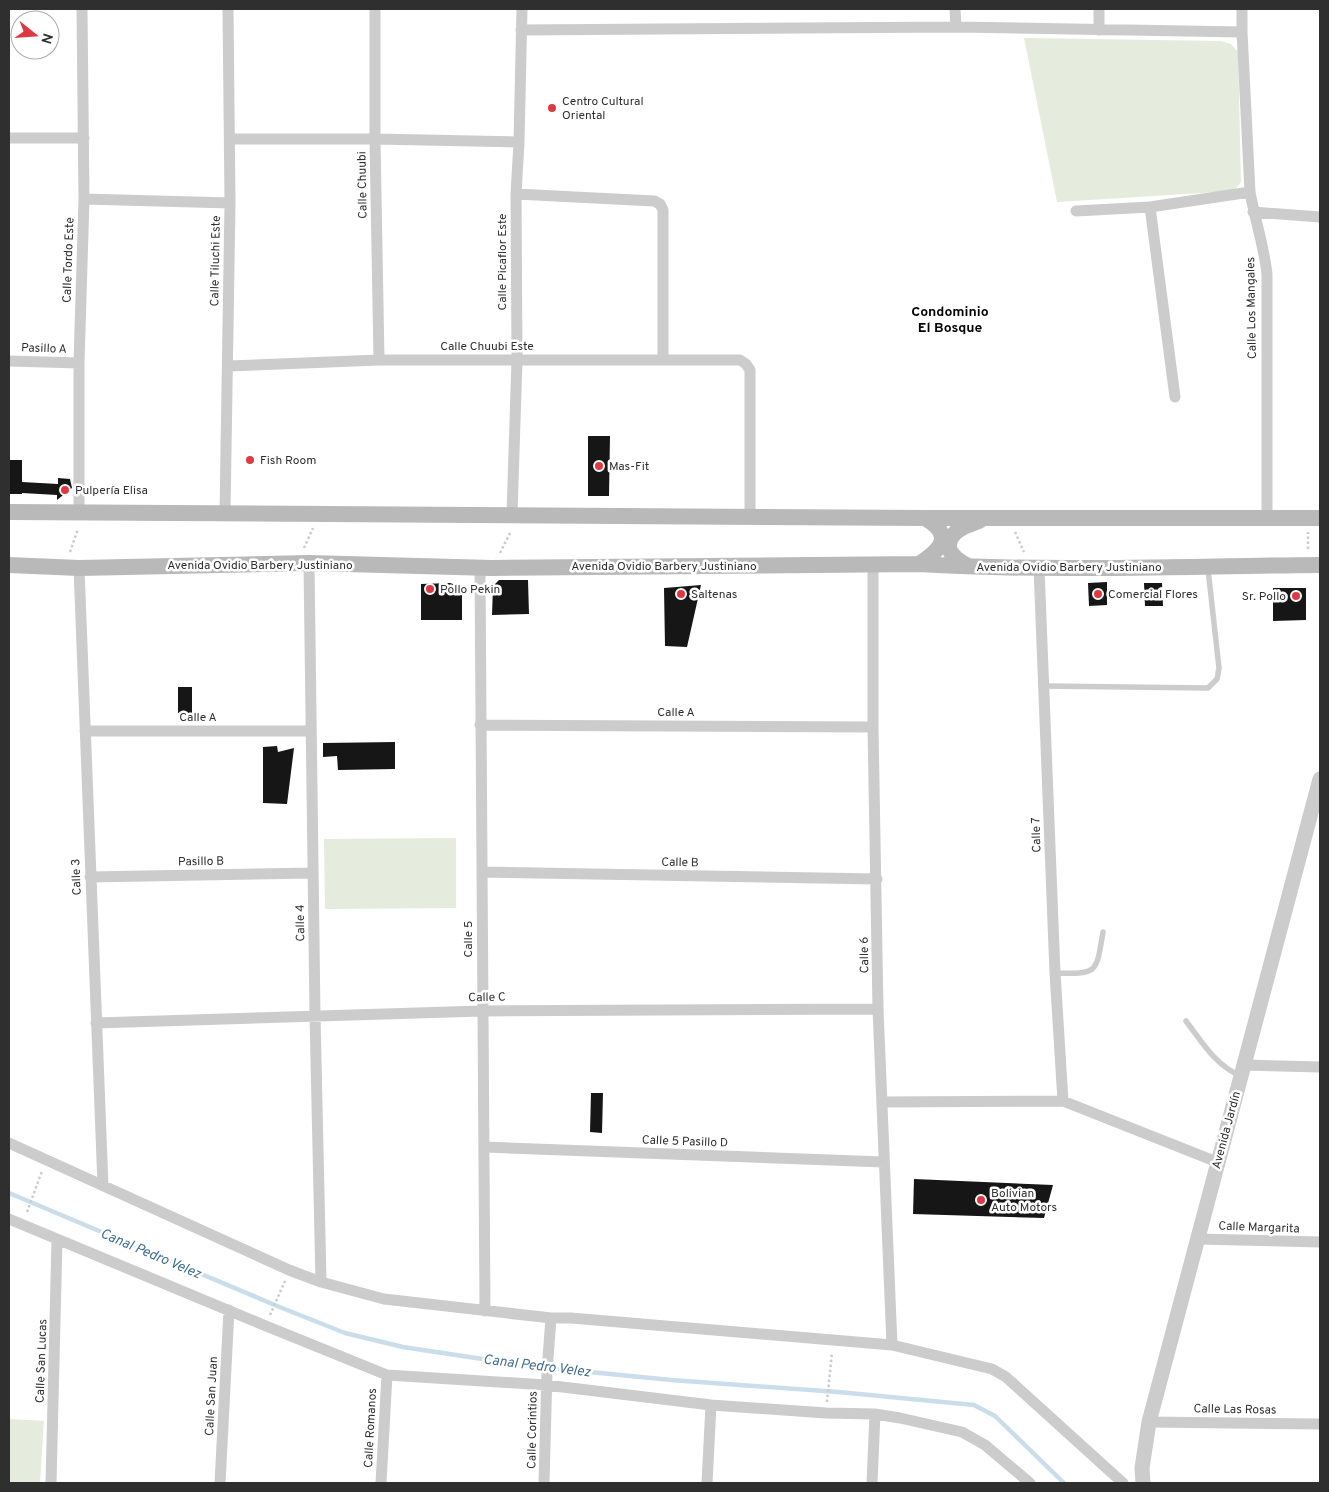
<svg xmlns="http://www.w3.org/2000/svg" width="1329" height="1492" font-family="Overpass,sans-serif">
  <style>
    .green { fill: #e5ebdd }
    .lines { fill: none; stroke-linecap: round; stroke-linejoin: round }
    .stream { stroke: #caddea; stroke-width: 4.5 }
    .building { fill: #161616 }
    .path { stroke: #ccc; stroke-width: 2.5; stroke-dasharray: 2.5 2.5; stroke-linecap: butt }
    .service { stroke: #ccc; stroke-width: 5.5 }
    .minor { stroke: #ccc; stroke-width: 11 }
    .tertiary { stroke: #ccc; stroke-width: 15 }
    .secondary { stroke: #b9b9b9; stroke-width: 16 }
    .poi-dot { fill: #de3943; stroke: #fff; stroke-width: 2 }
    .labels { text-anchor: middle; stroke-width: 5; stroke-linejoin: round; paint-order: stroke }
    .poi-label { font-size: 12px; fill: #2f2f2f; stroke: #fff; text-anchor: start }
    .street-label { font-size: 12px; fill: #2f2f2f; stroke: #fff }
    .neighbourhood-label { font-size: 14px; font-weight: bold; fill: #000; stroke: #fff }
    .water-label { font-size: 14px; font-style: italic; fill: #406e8d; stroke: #fff }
  </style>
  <rect width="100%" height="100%" fill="#fff"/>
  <path class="green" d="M1024,38L1221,41L1231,44L1238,52L1241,182L1234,191L1057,202Z
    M456,838V908L325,909L324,839Z
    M9,1419L44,1421L40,1483H9Z"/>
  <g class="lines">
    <path class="stream" d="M9,1193L282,1308L345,1333L403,1347L529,1366L671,1380L838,1392L974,1405L995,1416L1064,1483"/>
  </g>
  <path class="building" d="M588,436H610L609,496H588Z
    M9,460H22V482L58,484V478L70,479L72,488L57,500V495L22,493V494H9Z
    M499,580H528L529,614L492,615L493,586Z
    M1107,582V605L1089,606L1088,583Z
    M450,583L456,585L462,594V620H421V584Z
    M1144,583H1162L1163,606H1145Z
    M701,585L687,647L665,646L664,588Z
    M1273,588H1306V620L1273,621Z
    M178,687H192V713H178Z
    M395,742V769L338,770L337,756L323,757V743Z
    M277,746L278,752L294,748L287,804L263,803V747Z
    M591,1093H603L602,1133L590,1132Z
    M914,1179L1053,1185L1044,1218L913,1214Z"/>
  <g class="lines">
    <path class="path" d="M1015,532L1024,552
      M304,548L313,528
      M1308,549V532
      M70,552L78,529
      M500,553L511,531
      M27,1212L42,1171
      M270,1315L285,1281
      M827,1402L832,1352"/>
    <path class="service" d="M1044,686L1208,688L1217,679L1219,668L1208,569
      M1055,973C1098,974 1096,974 1103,932
      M1186,1021C1202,1042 1216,1066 1241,1076"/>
    <path class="minor" d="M375,9V139L379,360
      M955,9L956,27
      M1242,9V32L1250,192C1255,220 1264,246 1267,274V519
      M521,30L956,27L1242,32
      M1099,30V9
      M9,138H84
      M230,139H375L519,142
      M516,194L654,201L660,204L663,210V360
      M84,199L230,203
      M1150,207L1175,397
      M1076,211L1150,207L1250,192
      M1253,212L1320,217
      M9,361L79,363
      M228,366L379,360H740L746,364L750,370V516
      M79,512V363L84,199L82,9
      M225,513L230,203L228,9
      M512,514L517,360L516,194L519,142L522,9
      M309,563L315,1015L321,1282
      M873,565V727L878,1009L892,1345
      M79,568L103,1186
      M480,568L485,1311
      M1039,568L1055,973L1063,1101
      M480,725L873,727
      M85,731H311
      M482,872L877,879
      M90,877L313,873
      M96,1023L482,1011L878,1009
      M1244,1065L1320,1067
      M883,1102L1063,1101L1217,1162
      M9,1143L289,1270L321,1282L384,1299L551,1318H571L892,1345L992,1369L1006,1377L1123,1483
      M484,1147L884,1162
      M9,1219L266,1326L387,1375L546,1385L711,1405L826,1413L875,1414L900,1418L962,1432L985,1445L1030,1483
      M1197,1239L1320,1242
      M1149,1422L1320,1424
      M51,1483L57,1240
      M220,1483L229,1310
      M381,1483L387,1375
      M544,1483L547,1371L551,1318
      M707,1483L711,1405
      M872,1483L875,1414"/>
    <path class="tertiary" d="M1143,1483L1142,1468L1149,1422L1320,779"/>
    <path class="secondary" d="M9,512L925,518H1320
      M919,564C942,549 954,535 925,518
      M9,565L79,568L309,563L492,568L919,564C1052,572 1187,566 1320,565
      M968,566C954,559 940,547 956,532C962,526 972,524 979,521"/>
  </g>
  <g class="poi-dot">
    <circle cx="552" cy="108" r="5"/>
    <circle cx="250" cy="460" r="5"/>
    <circle cx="599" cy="466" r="5"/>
    <circle cx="65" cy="490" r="5"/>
    <circle cx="430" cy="589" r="5"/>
    <circle cx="681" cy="594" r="5"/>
    <circle cx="1098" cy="594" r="5"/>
    <circle cx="1296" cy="596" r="5"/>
    <circle cx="981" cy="1200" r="5"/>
  </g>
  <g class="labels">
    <g class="poi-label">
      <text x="562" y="105">Centro Cultural<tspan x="562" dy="14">Oriental</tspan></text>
      <text x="260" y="464">Fish Room</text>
      <text x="609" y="470">Mas-Fit</text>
      <text x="75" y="494">Pulpería Elisa</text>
      <text x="440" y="593">Pollo Pekin</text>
      <text x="691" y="598">Saltenas</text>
      <text x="1108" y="598">Comercial Flores</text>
      <text x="1286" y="600" text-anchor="end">Sr. Pollo</text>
      <text x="991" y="1197">Bolivian<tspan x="991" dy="14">Auto Motors</tspan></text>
    </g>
    <g class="street-label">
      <text transform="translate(362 185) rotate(-91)" y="4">Calle Chuubi</text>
      <text transform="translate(68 260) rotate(-88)" y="4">Calle Tordo Este</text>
      <text transform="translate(215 261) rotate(-89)" y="4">Calle Tiluchi Este</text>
      <text transform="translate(502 262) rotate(-90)" y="4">Calle Picaflor Este</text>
      <text transform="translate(1251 308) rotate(-91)" y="4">Calle Los Mangales</text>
      <text x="487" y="350">Calle Chuubi Este</text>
      <text transform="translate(44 348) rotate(2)" y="4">Pasillo A</text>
      <text x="260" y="569">Avenida Ovidio Barbery Justiniano</text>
      <text x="664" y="570">Avenida Ovidio Barbery Justiniano</text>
      <text x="1069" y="571">Avenida Ovidio Barbery Justiniano</text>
      <text x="676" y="716">Calle A</text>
      <text x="198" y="721">Calle A</text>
      <text transform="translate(1036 835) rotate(-92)" y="4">Calle 7</text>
      <text transform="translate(201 861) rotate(-1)" y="4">Pasillo B</text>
      <text transform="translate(680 862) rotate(1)" y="4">Calle B</text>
      <text transform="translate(76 877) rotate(-92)" y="4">Calle 3</text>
      <text transform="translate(300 923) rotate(-91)" y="4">Calle 4</text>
      <text transform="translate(468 939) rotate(-90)" y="4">Calle 5</text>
      <text transform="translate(864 955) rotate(-91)" y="4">Calle 6</text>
      <text transform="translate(487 997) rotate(-1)" y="4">Calle C</text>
      <text transform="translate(1226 1130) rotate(-75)" y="4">Avenida Jardín</text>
      <text transform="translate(685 1141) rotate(2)" y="4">Calle 5 Pasillo D</text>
      <text transform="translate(1259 1227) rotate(2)" y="4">Calle Margarita</text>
      <text transform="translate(41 1361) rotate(-88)" y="4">Calle San Lucas</text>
      <text transform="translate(211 1396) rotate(-87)" y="4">Calle San Juan</text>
      <text transform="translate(1235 1409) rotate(1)" y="4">Calle Las Rosas</text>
      <text transform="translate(370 1428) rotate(-87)" y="4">Calle Romanos</text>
      <text transform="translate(532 1430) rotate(-89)" y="4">Calle Corintios</text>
    </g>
    <g class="neighbourhood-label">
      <text x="950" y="316">Condominio<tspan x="950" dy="16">El Bosque</tspan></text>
    </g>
    <g class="water-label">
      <text transform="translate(151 1253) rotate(23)" y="5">Canal Pedro Velez</text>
      <text transform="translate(537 1365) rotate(7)" y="5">Canal Pedro Velez</text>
    </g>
  </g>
  <rect width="1329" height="1492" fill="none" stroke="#2f2f2f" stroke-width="20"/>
  <g transform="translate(35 35) rotate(107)"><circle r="24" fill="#ffffff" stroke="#acacac"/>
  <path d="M0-4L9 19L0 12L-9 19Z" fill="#de3943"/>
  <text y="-8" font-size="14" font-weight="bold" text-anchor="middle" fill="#2f2f2f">N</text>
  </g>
</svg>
